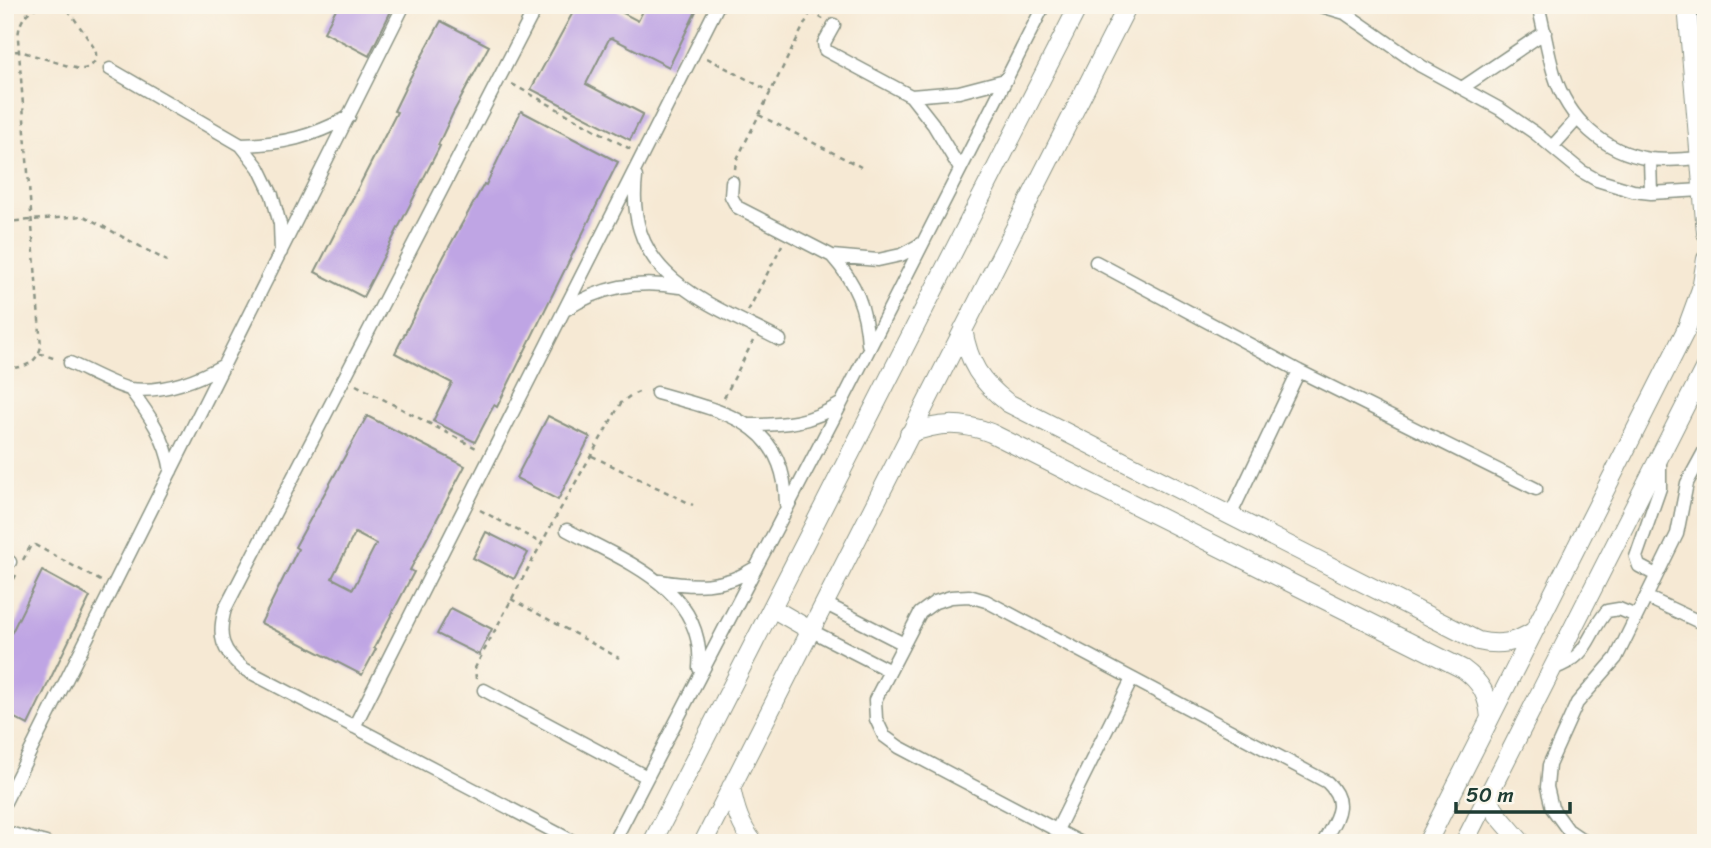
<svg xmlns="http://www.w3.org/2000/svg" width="1711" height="848" font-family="Sriracha,sans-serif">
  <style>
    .building { fill: #bfa5e4; fill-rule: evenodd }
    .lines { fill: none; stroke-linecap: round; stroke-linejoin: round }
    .street-casing { stroke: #8a9384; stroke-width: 15 }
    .secondary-casing { stroke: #8a9384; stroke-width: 20 }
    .path { stroke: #8a9384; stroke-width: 2.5; stroke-dasharray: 5 5; stroke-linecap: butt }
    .street { stroke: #fff; stroke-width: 12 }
    .secondary { stroke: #fff; stroke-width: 18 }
  </style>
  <rect width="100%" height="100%" fill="#fbf7ec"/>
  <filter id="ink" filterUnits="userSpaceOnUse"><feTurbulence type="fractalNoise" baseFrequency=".0143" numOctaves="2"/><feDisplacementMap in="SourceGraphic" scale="14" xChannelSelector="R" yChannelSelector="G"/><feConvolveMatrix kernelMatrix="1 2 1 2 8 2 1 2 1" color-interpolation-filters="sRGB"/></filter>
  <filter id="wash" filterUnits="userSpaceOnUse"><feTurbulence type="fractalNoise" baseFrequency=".00686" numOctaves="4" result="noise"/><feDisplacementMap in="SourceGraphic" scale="28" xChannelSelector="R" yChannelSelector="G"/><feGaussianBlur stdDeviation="1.57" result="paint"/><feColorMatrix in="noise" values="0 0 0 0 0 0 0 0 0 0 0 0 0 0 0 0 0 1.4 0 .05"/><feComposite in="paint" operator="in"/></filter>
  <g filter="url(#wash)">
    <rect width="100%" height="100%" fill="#f6e9d4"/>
    <g id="blocks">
      <path class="building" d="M338,5H394L369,56L324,32Z
        M577,5H608L638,21L646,5H699L669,67L612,38L609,39L586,84L643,114L630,140L531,89Z
        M441,21L489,46L453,113L438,145L440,146L363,297L315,272L397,112L394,111L410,78Z
        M521,111L618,162L497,407L494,405L475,442L433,421L452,383L395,353L444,256L484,184L486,185Z
        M367,416L465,466L410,570L414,572L374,648L376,649L362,675L261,623L298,549L295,547ZM355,533L376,544L353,589L332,578Z
        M548,416L590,437L558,500L516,478Z
        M486,532L528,553L514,579L473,558Z
        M42,571L90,597L28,725L5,713V646Z
        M451,608L492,629L479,655L437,634Z"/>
    </g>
  </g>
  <g filter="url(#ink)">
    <use href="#blocks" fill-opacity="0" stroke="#8a9384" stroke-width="2"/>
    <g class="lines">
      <defs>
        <path id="street" d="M517,5L532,16
          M537,5L225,609C217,637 222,651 244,669L576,843
          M1318,5L1345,13L1421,66L1500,109L1535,133L1581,171L1597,180L1633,191L1651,193L1702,190
          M1538,5C1544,28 1547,51 1554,74C1568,119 1603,152 1650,159C1667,161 1683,159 1699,158
          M834,25L824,43L825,50L911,96L933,124L960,169
          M110,69L241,145L259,168L272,195L280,224L281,252
          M1462,88L1545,32
          M911,96L959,92L1005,80
          M241,145C284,144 311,137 349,117
          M1552,147L1577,119
          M1650,159L1651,193
          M636,177C624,277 707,302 780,340
          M732,182L731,196L737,207L832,256L878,260L901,255L921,244
          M832,256C856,283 866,309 868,344
          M1096,262L1299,371L1536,489
          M565,310C602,286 637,280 680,287
          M70,363C86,370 115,386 130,389C162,393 197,380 224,365
          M130,389C149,414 166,439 171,471
          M657,393C722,412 785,420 786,504
          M750,425C785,425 810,423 840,404
          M1230,516L1299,371
          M567,530C624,561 706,589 699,668
          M5,559L10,562
          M1656,575L1639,566L1636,557L1660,488V458
          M660,581C694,587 724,588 753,569
          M1646,597L1706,625
          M824,603L904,644
          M810,630L890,671
          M1552,669C1591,656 1585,637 1607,611L1619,609L1636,616
          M484,690L647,777
          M354,727L718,5
          M5,802L404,5
          M1057,830L1132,679
          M5,832L46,843
          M613,843L841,404L1044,5
          M1081,843L899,747L884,736L876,719L875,700L920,613L935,602L951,597L969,596L986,601L1327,782C1350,804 1335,819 1323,843
          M1587,843L1568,830L1552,808L1547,787L1549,765L1577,703L1616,658L1677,534L1687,483L1706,448"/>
        <path id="secondary" d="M1687,5L1706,233
          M963,329C969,364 980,381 1008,403L1478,641C1500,646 1515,643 1534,631
          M909,434C939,422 962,422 991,433L1463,669C1481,682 1488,695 1490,718
          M772,608L810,630
          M731,787C735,808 740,826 754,843
          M1488,796L1497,814L1522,843
          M652,843L1079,5
          M703,843L1128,5
          M1427,843L1686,330L1701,289L1706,259
          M1464,843L1706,365"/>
      </defs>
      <use href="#street" class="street-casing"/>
      <use href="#secondary" class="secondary-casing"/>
      <path class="path" d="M811,12L823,19
        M5,52L20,51L78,69C91,70 99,61 95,49L65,5
        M707,58L771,92
        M512,84L632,150
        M759,115L861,167
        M735,169L736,161L814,5
        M5,222L84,216L167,261
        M748,311L782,245
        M39,353L56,359
        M5,369C23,367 35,366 41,347L18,38C19,20 27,9 44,5
        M356,385L480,450
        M724,398L753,341
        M592,456L693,505
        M480,510L541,543
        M23,560L30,547L35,545L101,581
        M5,597L16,575
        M511,599L619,658
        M476,679L475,668L478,662L553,522L621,403L630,396L643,390"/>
      <use href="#street" class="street"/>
      <use href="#secondary" class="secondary"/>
    </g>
  </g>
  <rect width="1711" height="848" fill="none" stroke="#fbf7ec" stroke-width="28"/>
  <path d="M1456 802v10h114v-10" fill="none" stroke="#1f3d34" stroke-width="3.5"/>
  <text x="1466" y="802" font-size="21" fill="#1f3d34" stroke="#fbf7ec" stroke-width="5" paint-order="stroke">50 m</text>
</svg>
